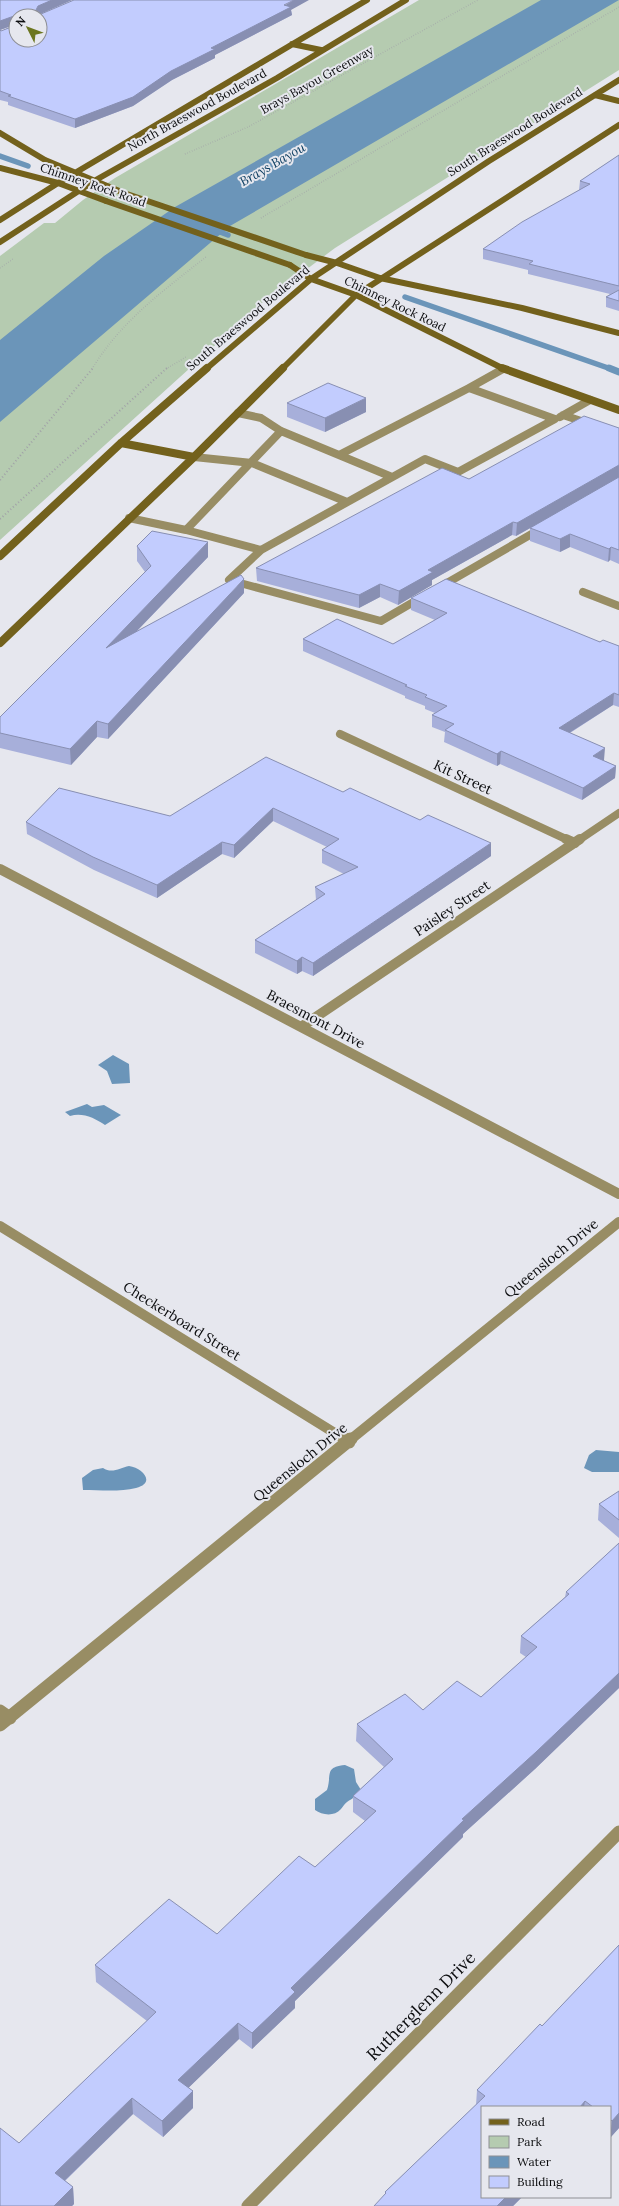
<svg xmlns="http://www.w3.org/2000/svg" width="619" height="2206" font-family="Lora,serif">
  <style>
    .green { fill: #b5cbb0 }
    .water { fill: #6b95b9 }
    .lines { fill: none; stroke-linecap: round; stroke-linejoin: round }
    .stream-far1 { stroke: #6b95b9; stroke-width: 5.5 }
    .stream { stroke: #6b95b9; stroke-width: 7 }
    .path-far1 { stroke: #a1a2a7; stroke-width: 1.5; stroke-dasharray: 0.5 2; stroke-linecap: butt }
    .path { stroke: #a1a2a7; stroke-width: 2; stroke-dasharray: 1 2.5; stroke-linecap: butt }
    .service { stroke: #988d64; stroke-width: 8 }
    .minor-far2 { stroke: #988d64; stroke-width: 8 }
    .minor-far1 { stroke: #988d64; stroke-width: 10 }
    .minor { stroke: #988d64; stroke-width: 13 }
    .secondary-far1 { stroke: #73611c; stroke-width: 6 }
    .secondary { stroke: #73611c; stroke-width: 8 }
    .secondary-bridge { stroke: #73611c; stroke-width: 6 }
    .wall { fill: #a7afda; fill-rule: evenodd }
    .shaded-wall { fill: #888fb2 }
    .building { fill: #c2ccfe; stroke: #888fb2 }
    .labels { text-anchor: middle; stroke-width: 4; stroke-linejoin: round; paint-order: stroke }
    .far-street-label { font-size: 12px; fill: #0b0c0e; stroke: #e6e7ee }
    .far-water-label { font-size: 13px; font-style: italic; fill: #0a3c60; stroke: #e6e7ee }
    .street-label { font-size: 14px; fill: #0b0c0e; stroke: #e6e7ee }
    .near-street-label { font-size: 17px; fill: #0b0c0e; stroke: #e6e7ee }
  </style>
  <rect width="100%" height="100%" fill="#e6e7ee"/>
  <path class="green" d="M419,0H619V70L335,248L263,302L0,540V256L44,223H55L83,200L115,178Z"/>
  <path class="water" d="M541,0H619L230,226L0,422V340L104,256L175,207Z
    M113,1055L129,1064L130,1083L112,1084L107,1071L98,1065Z
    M87,1104L92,1107L104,1105L121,1115L105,1125C95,1118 82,1112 70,1116L65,1112Z
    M596,1450L619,1452V1472H592L584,1468L589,1455Z
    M129,1466C143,1468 156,1483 136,1488C120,1492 100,1490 83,1490L82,1478L93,1470L103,1468C112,1474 120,1468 129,1466Z
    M345,1765L354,1769L356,1782L361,1790C356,1797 353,1798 347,1802C344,1804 343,1807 341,1809C334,1817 322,1815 315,1810V1799L327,1790C332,1775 324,1767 345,1765Z"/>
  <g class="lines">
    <path class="stream-far1" d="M0,156L28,166
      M212,229L228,235
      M405,297L611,369"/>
    <path class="stream" d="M609,368L619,372"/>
    <path class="path-far1" d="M185,154L248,127L478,0
      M261,218L619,7
      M0,268L13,259
      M92,369C120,322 164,290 206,257
      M166,369L186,357"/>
    <path class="path" d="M0,480L93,368
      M0,519L167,368"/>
    <path class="service" d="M469,388L503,369
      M238,413L261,418L281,431L392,477
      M563,415L590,424
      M560,417L590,400
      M281,431L186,530L261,550L425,459L458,472L555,419L469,388L339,455
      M194,457L252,463L347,502
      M129,518L186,530
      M261,550L229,580L381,621L422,597
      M440,587L542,528"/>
    <path class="minor-far2" d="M583,592L619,606
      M340,734L568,840
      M579,840L619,813"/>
    <path class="minor-far1" d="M566,839L575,843
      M0,869L619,1194
      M301,1027L580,839
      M0,1226L346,1440
      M350,1440L619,1222"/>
    <path class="minor" d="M345,1439L349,1442
      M0,1711L10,1718
      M0,1725L351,1439
      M248,2206L619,1832"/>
    <path class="secondary-far1" d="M292,44L321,50
      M595,95L619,101
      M0,133L45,160L124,193
      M0,168L58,183L106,201
      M0,220L58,183L367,0
      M0,242L94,181L277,78L406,0
      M306,255L337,263L380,278L522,308L619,333
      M290,265L311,279L356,295L504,369
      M206,369L311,279L489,161L619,80
      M282,369L356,295L619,125"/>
    <path class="secondary" d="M502,368L619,410
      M121,443L194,457
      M0,556L121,443L207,368
      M0,643L194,457L283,368"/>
    <path class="secondary-bridge" d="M124,193L306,255
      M106,201L290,265"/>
  </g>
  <path class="wall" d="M0,0H72L40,14H41L291,10L292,15L215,55V58L172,80L133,106L75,128L8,105V102L0,100ZM16,16H40L16,40ZM14,25H15L1,31L0,30Z
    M619,155V311L606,307V297L610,294L528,274V270L483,259V249L579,190L580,181Z
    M287,403L366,412L325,432L287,417Z
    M619,428V564L610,560L608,562L570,547L560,552L530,541V528L552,516L516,536L512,535L432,580V585L398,605L380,597L359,608L257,581L256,568L469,479Z
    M137,546L208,557L137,631L244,593L108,739L97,737L71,765L0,748V717L145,572L137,561Z
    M411,598L619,646V707L613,705L570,733L604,760H603L616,766L615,778L582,800L500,764L497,766L444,742L445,732L432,727V715L435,713L425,709V706L405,698V696L303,651V639L393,644L435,620L411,610Z
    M343,792L491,856L313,976L302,971L297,974L255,953V940L316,900L315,887L344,874L322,863V850L327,847L273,821L234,858L222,854L157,898L94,870L27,834L26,822L170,816Z
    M619,1491V1538L598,1520L599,1504Z
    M619,1543V1688L535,1769L463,1834V1837L295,2001V2008L252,2049L239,2039L188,2088L193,2091V2108L163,2137L133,2114L65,2181L73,2187L74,2204L72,2206H0L19,2143L147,2021L96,1982L95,1965L217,1934L315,1867L365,1821L353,1812V1796L384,1767L356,1741L357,1724L481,1697L526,1657L520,1653L521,1636L565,1597L566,1592Z
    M619,1945V2128L610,2138V2107H482V2197H522L513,2206L385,2195V2192L476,2105L477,2090L542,2026Z"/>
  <path class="shaded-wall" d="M52,0H72L38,15L35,12L38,6Z
    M294,0H309L291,10L292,15L215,55V58L172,80L133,106L75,128V119L171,71Z
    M14,16V25L0,30V21Z
    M366,398V412L325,432V418Z
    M619,465V478L516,536L517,523Z
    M513,522L512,535L432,580V585L398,605L399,591L428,570Z
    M570,534V547L560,552V539Z
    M208,542V557L106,663V648Z
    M611,547L610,560L608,562L609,549Z
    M244,579V593L108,739V724Z
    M380,584V597L359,608V595Z
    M614,693L613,705L558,740L559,728Z
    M97,721V737L71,765L70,749Z
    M605,748L604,760L592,768L593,756Z
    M501,751L500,764L497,766V754Z
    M616,766L615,778L582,800L583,788Z
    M273,808V821L234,858V845Z
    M222,842V854L157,898V885Z
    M491,843V856L313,976V963Z
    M302,957V971L297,974V961Z
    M619,1673V1688L535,1769L463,1834V1837L295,2001V2008L252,2049V2033L291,1988L462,1819Z
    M238,2023L239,2039L179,2097L178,2080Z
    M193,2091V2108L163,2137L162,2121Z
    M132,2098L133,2114L56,2189L55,2173Z
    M585,2101L584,2107H580Z
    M619,2113V2128L610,2138L612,2121Z
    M73,2187L74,2204L72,2206H54Z
    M506,2197H522L513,2206H497Z"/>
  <path class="building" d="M0,0H52L38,6L35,12L41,14L74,0H294L284,5L291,7L211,48L215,49L171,71L133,97L75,119L8,96L11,95L0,91V30L1,31L16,25V40H40V16H16V17L14,16L0,21Z
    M619,155V286L529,264L533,261L483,249L522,222L590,184L580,181Z
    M619,290V301L606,297Z
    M328,383L366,398L325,418L287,403Z
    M584,416L619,428V465L517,523L513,522L428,570L433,572L399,591L380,584L359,595L256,568L442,468L469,479Z
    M619,477V550L611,547L609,549L570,534L560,539L530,528Z
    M152,531L208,542L106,648L241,575L244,579L108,724L97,721L70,749L0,733V717L151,566L137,546Z
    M446,579L600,642L603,640L619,646V695L614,693L559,728L605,748L593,756L616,766L583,788L501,751L497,754L445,730L454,724L432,715L447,706L425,697L427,695L405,686L407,685L303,639L337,619L393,644L447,613L411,598Z
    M266,757L343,792L350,788L420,820L428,815L491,843L313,963L302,957L297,961L255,940L325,894L315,887L358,867L322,850L339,839L273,808L234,845L222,842L157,885L93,857L26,822L59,788L170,816Z
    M619,1491V1520L599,1504Z
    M619,1543V1673L536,1752L462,1819L464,1820L291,1988L295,1992L252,2033L238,2023L178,2080L193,2091L162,2121L132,2098L55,2173L73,2187L54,2206H0V2128L19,2143L156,2012L95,1965L169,1899L217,1934L299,1856L315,1867L376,1811L353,1796L393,1759L357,1724L405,1694L423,1710L457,1681L481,1697L537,1647L521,1636L569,1594L566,1592Z
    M619,1945V2113L612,2121L610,2119V2107H593L585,2101L580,2107H482V2197H506L497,2206H374L386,2193L385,2192L485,2096L477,2090L540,2024L542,2026Z"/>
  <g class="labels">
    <g class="far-street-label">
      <text transform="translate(317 80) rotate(-29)" y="4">Brays Bayou Greenway</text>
      <text transform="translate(197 110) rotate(-29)" y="4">North Braeswood Boulevard</text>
      <text transform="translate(515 132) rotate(-32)" y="4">South Braeswood Boulevard</text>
      <text transform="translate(93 185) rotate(19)" y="4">Chimney Rock Road</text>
      <text transform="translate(395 304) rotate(26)" y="4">Chimney Rock Road</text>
      <text transform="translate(248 318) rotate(-40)" y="4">South Braeswood Boulevard</text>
    </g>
    <g class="far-water-label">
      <text transform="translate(272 164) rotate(-30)" y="5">Brays Bayou</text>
    </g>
    <g class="street-label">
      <text transform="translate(463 777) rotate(25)" y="5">Kit Street</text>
      <text transform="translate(452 908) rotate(-34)" y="5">Paisley Street</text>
      <text transform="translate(316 1019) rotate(28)" y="5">Braesmont Drive</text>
      <text transform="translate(551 1258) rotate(-39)" y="5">Queensloch Drive</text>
      <text transform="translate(182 1321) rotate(32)" y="5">Checkerboard Street</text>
      <text transform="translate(300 1462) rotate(-39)" y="5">Queensloch Drive</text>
    </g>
    <g class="near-street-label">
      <text transform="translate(421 2006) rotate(-45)" y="6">Rutherglenn Drive</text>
    </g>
  </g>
  <rect x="481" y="2106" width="130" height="92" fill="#e6e7ee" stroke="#8e8f94"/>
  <rect x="489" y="2119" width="20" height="6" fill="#73611c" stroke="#8e8f94"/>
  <text x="517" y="2126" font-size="12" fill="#0b0c0e">Road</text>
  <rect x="489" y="2136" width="20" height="12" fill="#b5cbb0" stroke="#8e8f94"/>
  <text x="517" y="2146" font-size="12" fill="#0b0c0e">Park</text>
  <rect x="489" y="2156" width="20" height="12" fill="#6b95b9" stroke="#8e8f94"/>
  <text x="517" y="2166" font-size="12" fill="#0b0c0e">Water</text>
  <rect x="489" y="2176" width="20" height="12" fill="#c2ccfe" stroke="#8e8f94"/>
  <text x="517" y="2186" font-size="12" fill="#0b0c0e">Building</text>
  <g transform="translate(28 28) rotate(312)"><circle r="19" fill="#e6e7ee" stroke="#8e8f94"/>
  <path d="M0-3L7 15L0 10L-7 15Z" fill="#6c7620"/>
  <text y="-6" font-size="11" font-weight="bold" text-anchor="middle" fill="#0b0c0e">N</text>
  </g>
</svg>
